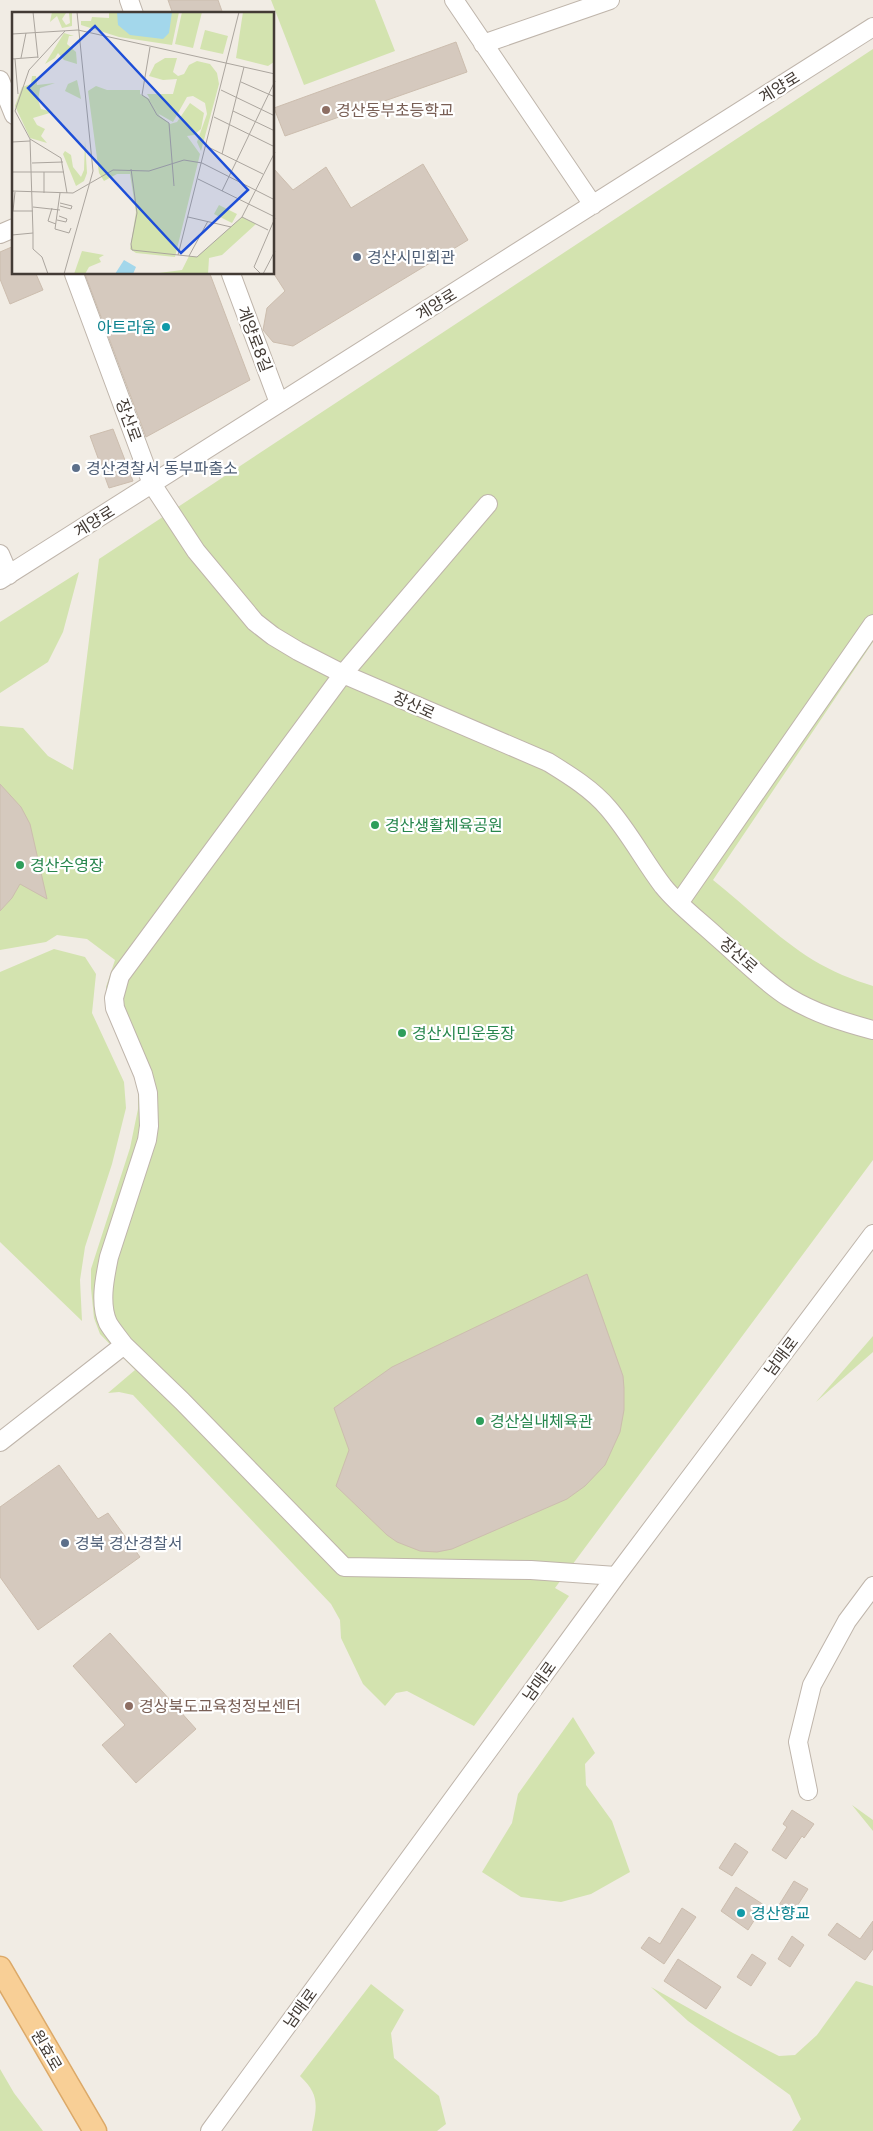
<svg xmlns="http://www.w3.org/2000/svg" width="873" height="2131" font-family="Inter,'Noto Sans KR',sans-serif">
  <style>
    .green { fill: #d3e3af }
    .building { fill: #d5c9be; stroke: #ccbdae }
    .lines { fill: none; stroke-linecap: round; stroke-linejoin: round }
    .minor-casing { stroke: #bfb5ab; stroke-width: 20 }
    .major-casing { stroke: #dca968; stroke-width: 25 }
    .minor { stroke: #fff; stroke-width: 18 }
    .major { stroke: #f8cf96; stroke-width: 22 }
    .education-dot { fill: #8d6e63; stroke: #fff; stroke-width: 2 }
    .service-dot { fill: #5c6f8a; stroke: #fff; stroke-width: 2 }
    .culture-dot { fill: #0f9aa8; stroke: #fff; stroke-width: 2 }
    .leisure-dot { fill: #2e9e5b; stroke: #fff; stroke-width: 2 }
    .labels { text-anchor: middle; stroke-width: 4.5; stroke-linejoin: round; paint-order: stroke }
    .street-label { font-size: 16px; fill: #433b35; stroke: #fff }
    .education-label { font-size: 16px; fill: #785e54; stroke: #fff; text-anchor: start }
    .service-label { font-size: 16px; fill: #4e5e75; stroke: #fff; text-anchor: start }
    .culture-label { font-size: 16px; fill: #0d838f; stroke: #fff; text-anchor: end }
    .leisure-label { font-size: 16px; fill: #27864d; stroke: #fff; text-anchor: start }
    .inset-road { fill: none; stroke: #aba59e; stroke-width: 1 }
    .view { fill: #1d4ed8; fill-opacity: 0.15; stroke: #1d4ed8; stroke-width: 2.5 }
    .inset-edge { fill: none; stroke: #433b35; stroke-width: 2.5 }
  </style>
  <rect width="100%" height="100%" fill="#f1ece4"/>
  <path class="green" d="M271,0H375L395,51L304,85Z
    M873,49V642L713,880C746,906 777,938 813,960C831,971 853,980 873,986V1160L555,1588L569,1596L474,1726L407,1691L396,1693L385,1706L363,1684L341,1638L340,1620L331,1604L133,1395L119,1392L108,1393L135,1370L100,1334L94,1318L91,1288V1269L130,1148L138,1109V1084L106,1009V987L115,960L87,939L57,935L46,942L0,950V726L23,728L48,756L73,770L99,559Z
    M79,572L63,632L48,662L0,693V622Z
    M54,949L85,957L96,974L92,1013L124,1082L126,1108L112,1164L85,1247L80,1280L82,1321L0,1242V972Z
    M873,1336V1352L816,1402Z
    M573,1717L595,1753L585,1764L586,1785L612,1821L630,1872L591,1894L561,1902L521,1897L482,1872L512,1823L518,1794Z
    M852,1805L873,1820V1831Z
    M856,1981L873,1986V2131H792L801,2119L790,2095L688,2021L651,1987L733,2033L779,2056L795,2055L817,2035Z
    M371,1984L404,2010L391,2033L394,2058L439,2096L446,2124L437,2131H312C317,2106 320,2095 300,2076Z
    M0,2069L14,2093L43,2131H0Z"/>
  <path class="building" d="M168,0H218L223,14H173Z
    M456,42L467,72L285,136L274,108Z
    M423,164L468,240L293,346L273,342L263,330L267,308L285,291L274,274V169L293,190L326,167L351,208Z
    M14,246V274H36L43,290L10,304L0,279V252Z
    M85,274H210L250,380L146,437Z
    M113,429L133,481L109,488L90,436Z
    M0,784L21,807L30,824L47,899L20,884L12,898L0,911Z
    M587,1274L623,1376L624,1388V1410L620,1432L605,1465L585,1486L567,1499L452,1549L437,1552L420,1551L397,1542L387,1535L336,1486L349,1450L334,1408L392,1367Z
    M59,1465L98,1519L108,1513L140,1557L38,1630L0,1577V1507Z
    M110,1633L196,1729L136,1783L102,1745L125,1725L73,1666Z
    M792,1810L814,1824L804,1838L802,1836L786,1859L772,1850L787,1827L783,1824Z
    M735,1843L748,1852L732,1876L719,1868Z
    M794,1881L808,1889L792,1914L779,1905Z
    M736,1887L764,1905L748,1930L721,1911Z
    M682,1908L696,1917L664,1964L641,1948L649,1937L660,1944Z
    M873,1921V1949L865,1960L828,1935L837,1923L860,1939Z
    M792,1936L804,1945L790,1967L778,1959Z
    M752,1954L766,1963L751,1986L737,1977Z
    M678,1959L721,1987L706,2009L664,1981Z"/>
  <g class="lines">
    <defs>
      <path id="minor" d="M129,0L134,14
        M454,0L593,205
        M483,44L610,0
        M0,80L14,115
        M0,234L14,228
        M74,274L152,484L196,551L255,622L273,636L298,651L343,674L548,762C569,775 592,789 608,808C629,832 644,861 663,886C679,906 700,921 718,938C741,958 763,981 788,997C814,1013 843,1022 873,1030
        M231,274L279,403
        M0,554L9,575
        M0,580L873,27
        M679,903L873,624
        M124,1345L182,1401L344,1567L531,1570L616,1576
        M0,1442L124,1345C119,1338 112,1330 108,1323C99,1303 105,1277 109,1257L147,1140L149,1126L148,1093L143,1074L115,1008L114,998L120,976L343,674L488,504
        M808,1791L798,1742L812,1685L847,1621L873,1586
        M210,2131L616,1576L873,1234"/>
      <path id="major" d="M0,1968L95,2131"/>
    </defs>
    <use href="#minor" class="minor-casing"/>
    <use href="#major" class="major-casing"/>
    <use href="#minor" class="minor"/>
    <use href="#major" class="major"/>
  </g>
  <g class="education-dot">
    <circle cx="326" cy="110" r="5"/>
    <circle cx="129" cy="1706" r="5"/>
  </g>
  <g class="service-dot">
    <circle cx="357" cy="257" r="5"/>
    <circle cx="76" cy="468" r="5"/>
    <circle cx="65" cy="1543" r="5"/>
  </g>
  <g class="culture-dot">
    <circle cx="166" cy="327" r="5"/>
    <circle cx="741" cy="1913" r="5"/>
  </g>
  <g class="leisure-dot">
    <circle cx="375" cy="825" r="5"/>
    <circle cx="20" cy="865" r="5"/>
    <circle cx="402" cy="1033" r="5"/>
    <circle cx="480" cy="1421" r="5"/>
  </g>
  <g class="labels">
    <g class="street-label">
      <text transform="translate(779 87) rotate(-32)" y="6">계양로</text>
      <text transform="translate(436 304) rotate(-32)" y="6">계양로</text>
      <text transform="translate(255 339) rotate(69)" y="6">계양로8길</text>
      <text transform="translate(129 420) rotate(70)" y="6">장산로</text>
      <text transform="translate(94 521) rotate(-32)" y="6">계양로</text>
      <text transform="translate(414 705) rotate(24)" y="6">장산로</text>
      <text transform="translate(739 955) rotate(41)" y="6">장산로</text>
      <text transform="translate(781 1356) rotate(-53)" y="6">남매로</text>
      <text transform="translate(539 1681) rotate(-54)" y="6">남매로</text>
      <text transform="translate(300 2008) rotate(-54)" y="6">남매로</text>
      <text transform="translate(47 2050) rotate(60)" y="6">원효로</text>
    </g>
    <g class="education-label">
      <text x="336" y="116">경산동부초등학교</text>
      <text x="139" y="1712">경상북도교육청정보센터</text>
    </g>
    <g class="service-label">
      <text x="367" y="263">경산시민회관</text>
      <text x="86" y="474">경산경찰서 동부파출소</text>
      <text x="75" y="1549">경북 경산경찰서</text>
    </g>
    <g class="culture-label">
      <text x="156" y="333">아트라움</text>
      <text x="751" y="1919" text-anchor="start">경산향교</text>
    </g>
    <g class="leisure-label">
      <text x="385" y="831">경산생활체육공원</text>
      <text x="30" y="871">경산수영장</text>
      <text x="412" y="1039">경산시민운동장</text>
      <text x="490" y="1427">경산실내체육관</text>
    </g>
  </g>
  <g transform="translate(12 12)">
    <rect width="262" height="262" fill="#f1ece4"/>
    <path d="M40,0L54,1L50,7L54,13L58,11L57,1L60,0V14L50,16L45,4L38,10ZM97,0H167L160,33L107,25L69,13V9H79L80,5L97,6ZM170,0H190L181,36L163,32ZM231,0H262V50L256,54L224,46ZM193,18L216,24L211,42L188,37ZM52,21L62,24H57L55,32L64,40L65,52L52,48L46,41L43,46L33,52ZM153,46H165L161,60L166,64L172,62L177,53L185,49L198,52L205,61L207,72L189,139L185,130L195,102L193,91L181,84L175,85L161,110L147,102L135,82H161L165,67L151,68L137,64L143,52ZM20,64H24L25,73L43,71L28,76L26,88L29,97L41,100L21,106L25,113L33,117L29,124L35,131L18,126L3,94L10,75L19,72ZM65,68L67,77L69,87L53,79L56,72ZM84,74L95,78H128V82L138,87L148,104L158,112L165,110L178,91L192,101L189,117L182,123L175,124L188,142L163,245L124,241L118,237L124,200L118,162H105L92,169L87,161L76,79ZM73,129L75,161L72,169L64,174L51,142L53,139L59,143L61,155L69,165L72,158ZM207,193L225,202L220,211L202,202ZM230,205L244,212L210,243L197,246L196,262H139L170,258L177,244L185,245ZM70,239L92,243L87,246L89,250L77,255L73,262H62Z" fill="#d3e3af"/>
    <path d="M105,0H160L157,21L151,27L118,23L106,13ZM112,248L124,255L121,262H103Z" fill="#a3d7eb"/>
    <path class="inset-road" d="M21,0L26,46M53,19L17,58L3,99L18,127L49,146L55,181M0,22L66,18L263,62M138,35L130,83L136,87L145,103L157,111L162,174M9,46L14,21M0,47L26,45M3,47L6,82M229,70L263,85M209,78L263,104M221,99L263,119M202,105L263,135M18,127L21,221M0,130L18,129M194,134L251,162M210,142L232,55M20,151L51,150M119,157L125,201L119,232L120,238L185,245L230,205L263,140M0,160H52M32,160V181M186,167L263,205M0,179L61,181L101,158L137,159L172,148L190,151L263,188M210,179L263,69M3,180L1,199H21M48,181L43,217L57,221L59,216M48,194L59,197L60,194L48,191M21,195L48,198M40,196L36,209L44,212M176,205L219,215M230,205L256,218M45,208L54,210L55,207L47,204M0,223L21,221V237L30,245L36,262M166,243L227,0M177,244L196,209M52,262L81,159L65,0M249,262L242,255L263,206M251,262L263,239"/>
    <path class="view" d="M83,14L236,178L169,241L16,76Z"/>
    <rect width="262" height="262" class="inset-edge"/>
  </g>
</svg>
